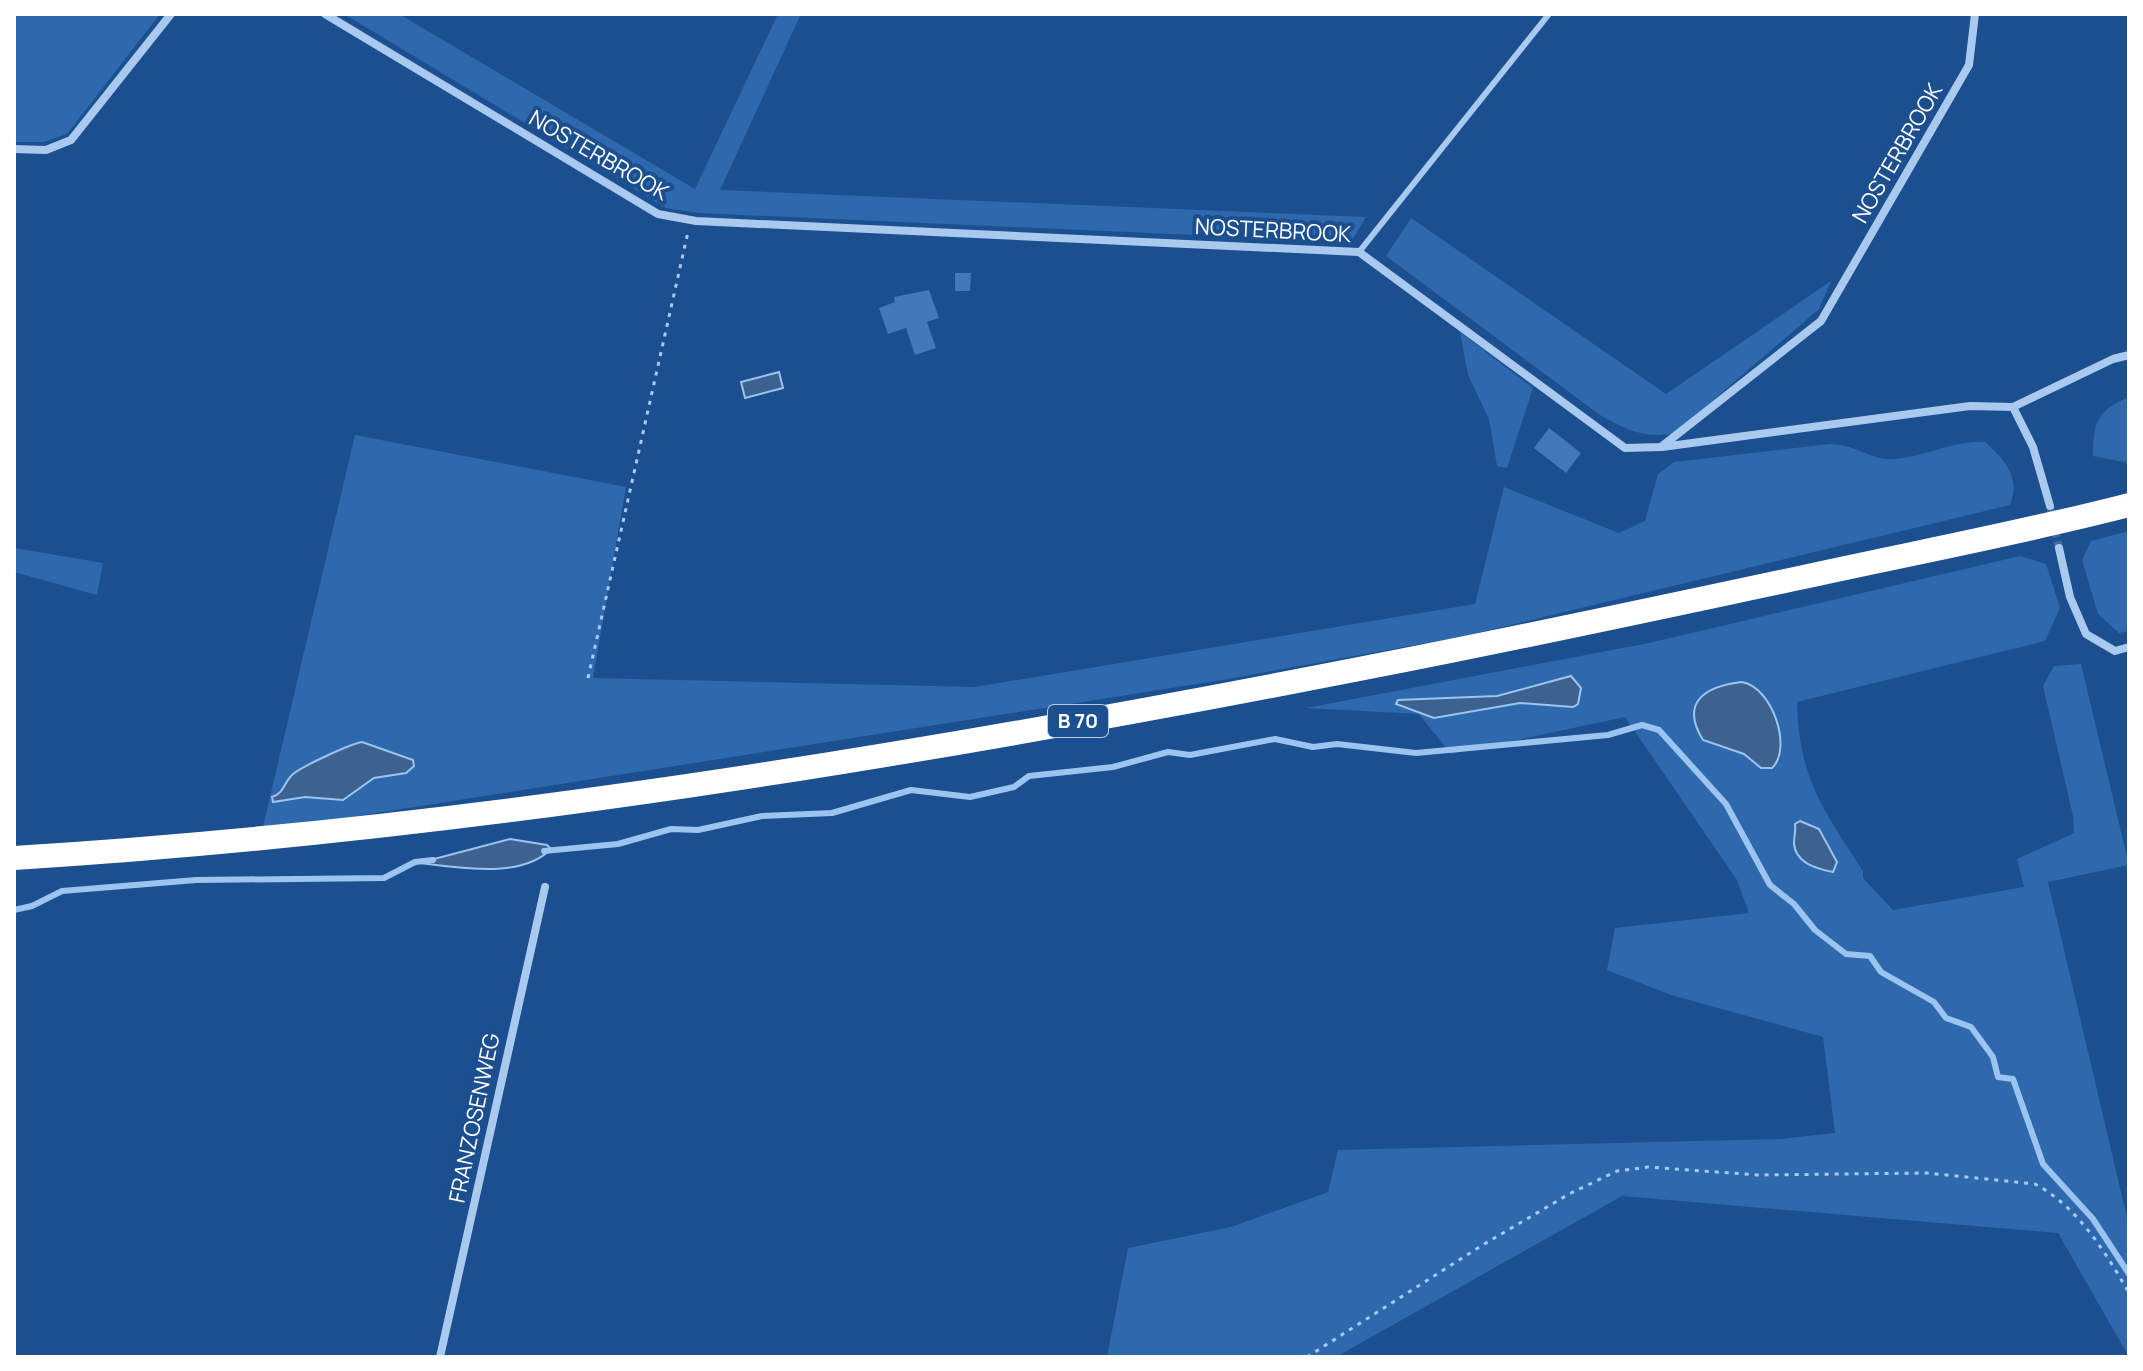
<svg xmlns="http://www.w3.org/2000/svg" width="2143" height="1371" font-family="Manrope,sans-serif">
  <style>
    .green { fill: #2e69ad }
    .water { fill: #3c6290; stroke: #9cc4f0; stroke-width: 2 }
    .lines { fill: none; stroke-linecap: round; stroke-linejoin: round }
    .stream { stroke: #9cc4f0; stroke-width: 6 }
    .building { fill: #4478b7 }
    .street-tunnel { stroke: #3d69a0; stroke-width: 8; stroke-dasharray: 8 4; stroke-linecap: butt }
    .path { stroke: #a9c9ee; stroke-width: 3; stroke-dasharray: 4 6; stroke-linecap: butt }
    .lane { stroke: #a9c9ee; stroke-width: 6 }
    .street { stroke: #a9c9ee; stroke-width: 8 }
    .highway { stroke: #fff; stroke-width: 24 }
    .labels { text-anchor: middle; stroke-width: 8; stroke-linejoin: round; paint-order: stroke }
    .shield { fill: #1b4f8f; stroke: #bbcadd; stroke-width: 2 }
    .shield-label { font-size: 20px; font-weight: bold; fill: #fff }
    .street-label { font-size: 22px; fill: #fff; stroke: #1b4f8f }
  </style>
  <rect width="100%" height="100%" fill="#1b4f8f"/>
  <path class="green" d="M14,14H160L67,134L44,142H14Z
    M344,14H399L695,189L778,14H801L720,190L1366,217L1351,242L699,213L666,208Z
    M1411,218L1666,394L1831,281L1819,309L1674,434C1644,438 1626,430 1600,415L1386,256Z
    M1460,332L1533,388L1507,468L1497,466L1489,419L1468,375Z
    M2129,397V463L2093,456C2093,423 2097,410 2129,397Z
    M355,435L626,487L593,678L975,687L1475,604L1504,487L1619,533L1645,521L1658,474L1674,462L1830,444C1855,445 1868,457 1885,459C1918,461 1951,440 1985,442C2005,460 2021,477 2010,505L1465,636L1222,680L262,831Z
    M2129,531V631L2119,633L2098,614L2082,560L2091,541Z
    M14,548L103,563L97,595L14,572Z
    M2020,556L2046,564L2060,608L2045,641L1797,702C1799,779 1823,809 1863,871V878L1893,910L2024,887L2017,859L2074,833L2073,816L2043,686L2054,666L2081,664L2129,865L2048,882L2129,1226V1357L2058,1233L1622,1196L1336,1357H1107L1128,1248L1231,1227L1328,1192L1338,1150L1780,1139L1835,1133L1823,1037L1671,995L1607,970L1615,928L1749,913L1737,880L1625,717L1451,754L1419,714L1306,708L1649,643Z"/>
  <path class="water" d="M779,372L783,388L745,398L741,382Z
    M1571,676L1581,688L1578,704L1573,707L1520,703L1434,718L1396,704L1398,700L1497,696Z
    M1742,682C1772,687 1793,748 1772,768H1761L1744,754L1703,740C1679,701 1707,686 1742,682Z
    M362,742L413,760L414,766L406,773L374,778L343,800L305,797L273,802L272,797C284,794 284,782 293,774C303,766 350,744 362,742Z
    M1800,821L1819,829L1837,862L1833,872C1817,869 1795,863 1794,843C1794,837 1796,831 1795,824Z
    M510,839L547,845L551,849C520,880 458,867 419,863Z"/>
  <g class="lines">
    <path class="stream" d="M544,851L618,844L671,829L698,830L762,816L832,813L911,790L970,797L1014,787L1029,776L1113,767L1168,752L1190,755L1275,739L1313,747L1337,744L1416,753L1608,735L1642,725L1659,730L1726,804L1770,885L1794,904L1815,930L1846,954L1870,956L1881,972L1934,1002L1946,1018L1971,1027L1993,1057L1998,1077L2013,1079L2043,1164L2093,1219L2129,1274
      M14,910L32,906L62,891L196,880L384,878L415,862L433,860"/>
  </g>
  <path class="building" d="M955,273H971L970,291H955Z
    M929,290L939,318L927,322L936,348L915,355L906,328L888,334L879,308L895,302L894,297Z
    M1549,428L1581,453L1566,473L1534,448Z"/>
  <g class="lines">
    <path class="street-tunnel" d="M2050,506L2059,548"/>
    <path class="path" d="M588,678L688,232
      M1307,1357L1481,1246L1569,1194L1617,1171L1648,1167L1758,1175L1927,1173L2035,1184C2078,1207 2106,1253 2129,1293"/>
    <path class="lane" d="M1359,252L1549,14"/>
    <path class="street" d="M325,14L658,214L696,221L1359,252L1625,448L1661,447L1821,321L1969,65L1975,14
      M14,149L46,150L71,140L171,14
      M2013,407L2033,447L2050,506
      M1662,447L1970,406L2013,407L2113,359L2129,355
      M2059,548L2070,597L2086,634L2115,651L2129,647
      M440,1357L545,887"/>
    <path class="highway" d="M14,858C466,830 915,756 1359,669C1511,640 1662,607 1813,575C1918,552 2025,532 2129,505"/>
  </g>
  <g class="labels">
    <rect class="shield" x="1048" y="705" width="60" height="32" rx="6"/>
    <g class="shield-label">
      <text x="1078" y="728">B 70</text>
    </g>
    <g class="street-label">
      <text transform="translate(1897 153) rotate(-60)" y="8">NOSTERBROOK</text>
      <text transform="translate(599 155) rotate(30)" y="8">NOSTERBROOK</text>
      <text transform="translate(1273 230) rotate(3)" y="8">NOSTERBROOK</text>
      <text transform="translate(474 1118) rotate(-78)" y="8">FRANZOSENWEG</text>
    </g>
  </g>
  <rect width="2143" height="1371" fill="none" stroke="#ffffff" stroke-width="32"/>
</svg>
